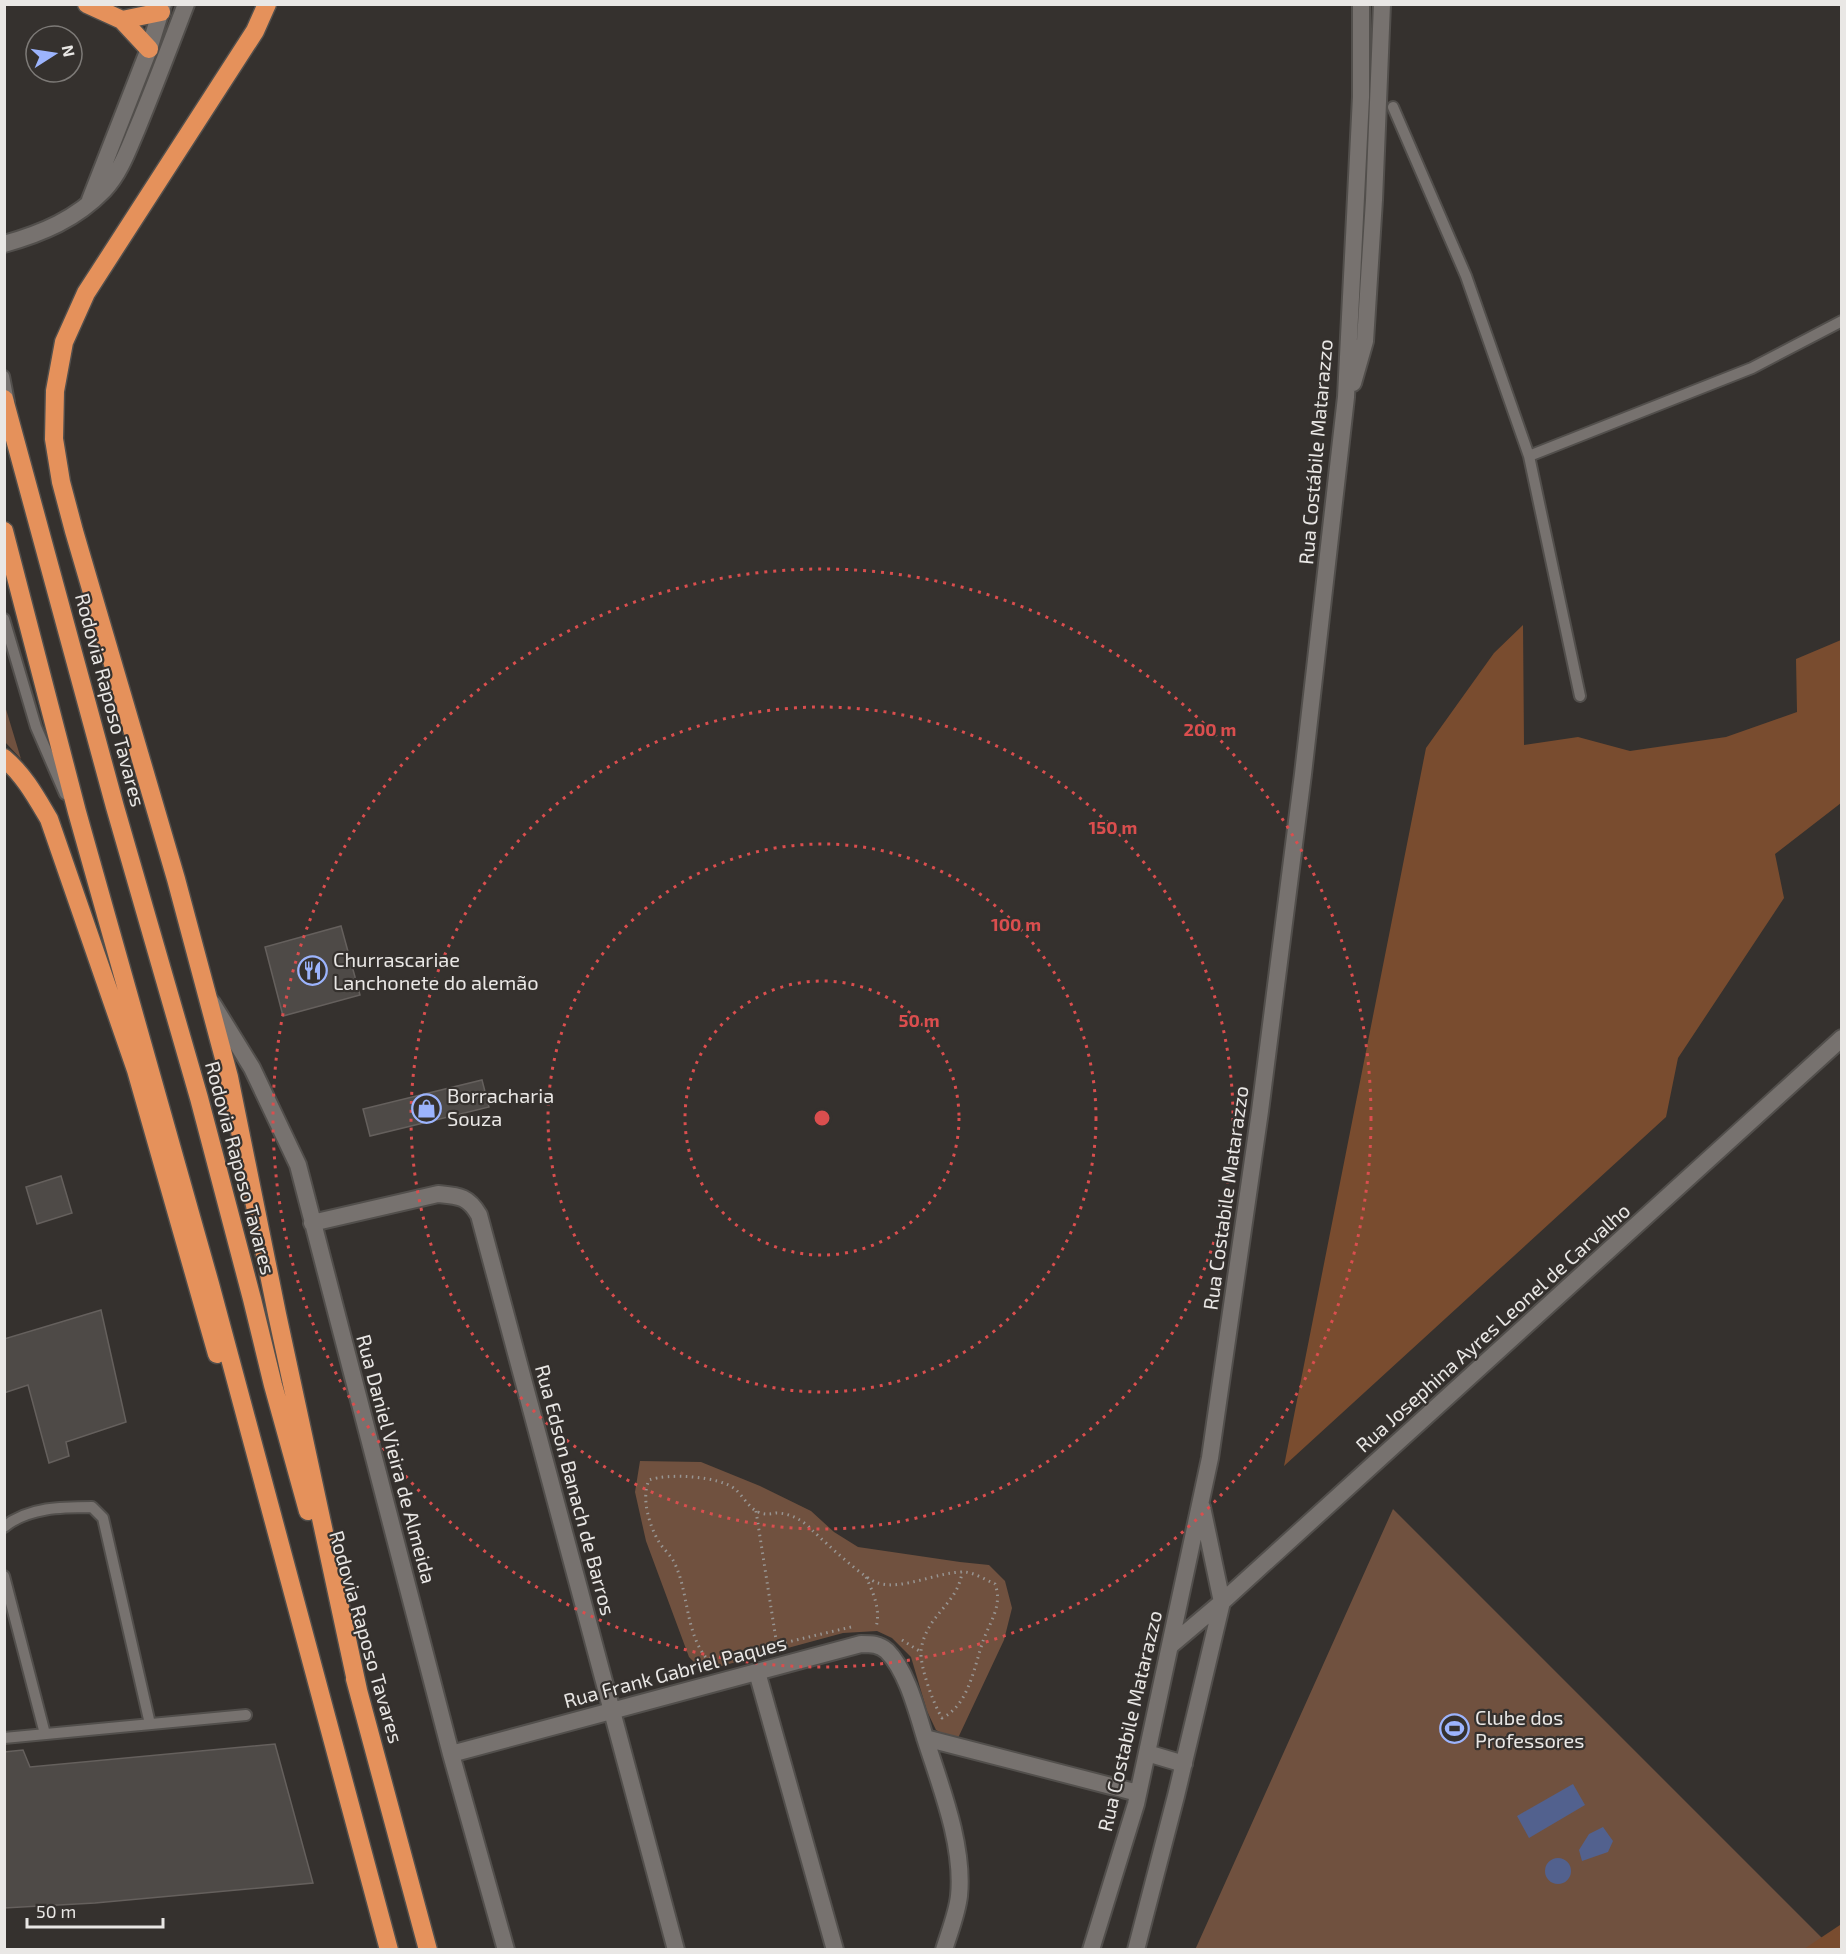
<svg xmlns="http://www.w3.org/2000/svg" width="1846" height="1954" font-family="'Exo 2',sans-serif">
  <style>
    .green { fill: #70513f }
    .forest { fill: #794c2f }
    .water { fill: #52618e }
    .building { fill: #4e4a47; stroke: #65605d; stroke-width: 1.5 }
    .lines { fill: none; stroke-linecap: round; stroke-linejoin: round }
    .service-casing { stroke: #524f4c; stroke-width: 14 }
    .minor-casing { stroke: #524f4c; stroke-width: 20 }
    .secondary-casing { stroke: #524f4c; stroke-width: 20 }
    .motorway-casing { stroke: #524f4c; stroke-width: 21 }
    .path { stroke: #989592; stroke-width: 3; stroke-dasharray: 1.5 4.5; stroke-linecap: butt }
    .service { stroke: #77726f; stroke-width: 10 }
    .minor { stroke: #77726f; stroke-width: 16 }
    .secondary { stroke: #77726f; stroke-width: 16 }
    .motorway { stroke: #e5915b; stroke-width: 18 }
    .ring { fill: none; stroke: #da4e4e; stroke-width: 3; stroke-dasharray: 3 6 }
    .labels { text-anchor: middle; stroke-width: 4.5; stroke-linejoin: round; paint-order: stroke }
    .street-label { font-size: 20px; fill: #e9e7e5; stroke: #35312e }
    .poi-label { font-size: 20px; fill: #e9e7e5; stroke: #35312e; text-anchor: start }
    .centre { fill: #da4e4e; stroke: #35312e; stroke-width: 3 }
    .ring-label { font-size: 18px; text-anchor: middle; font-weight: bold; fill: #da4e4e; stroke: #35312e; stroke-width: 4.5; stroke-linejoin: round; paint-order: stroke }
  </style>
  <rect width="100%" height="100%" fill="#35312e"/>
  <path class="green" d="M5,706L21,759L5,742Z
    M640,1461L701,1462L760,1486L811,1511L834,1532L858,1547L960,1562L989,1565L1005,1581L1012,1608L1004,1640L958,1738L949,1737L936,1730L927,1711L911,1657L892,1638L877,1631L843,1633L703,1671L689,1657L646,1541L635,1492Z
    M1393,1509L1833,1949L1195,1950Z"/>
  <path class="forest" d="M1523,625L1524,745L1578,737L1630,751L1726,737L1797,712L1796,659L1841,640V803L1775,854L1784,898L1678,1058L1666,1117L1284,1466L1426,748L1494,653Z
    M1840,1925L1841,1949H1804Z"/>
  <path class="water" d="M1573,1784L1585,1805L1529,1838L1517,1816Z
    M1603,1827L1613,1841L1608,1852L1582,1861L1579,1850L1589,1834Z
    M1545 1871a13 13 0 1 1 26 0a13 13 0 1 1-26 0Z"/>
  <path class="building" d="M341,926L360,995L283,1016L265,947Z
    M482,1080L489,1107L370,1136L363,1109Z
    M61,1176L72,1213L37,1224L26,1187Z
    M101,1310L126,1422L66,1442L69,1456L49,1463L28,1385L4,1393V1339Z
    M275,1744L313,1883L95,1903L4,1908V1752L23,1750L30,1767Z"/>
  <g class="lines">
    <defs>
      <path id="service" d="M1393,107L1466,276L1529,456L1580,696
        M4,376L9,402
        M1529,456L1752,368L1842,321
        M4,619L36,727L65,794
        M4,1527C28,1507 63,1507 92,1507L103,1518L150,1724
        M4,1576L45,1734
        M4,1738L246,1715"/>
      <path id="minor" d="M1353,383L1365,341L1374,200L1382,4
        M212,1003L252,1068L298,1165L451,1754L506,1950
        M312,1223L438,1194C459,1196 468,1196 479,1215L676,1950
        M1170,1646L1222,1602L1842,1038
        M757,1672L835,1950
        M925,1738L1138,1793
        M1147,1753L1184,1764
        M451,1754L861,1644C872,1644 879,1644 887,1651C908,1672 918,1716 927,1744C942,1790 964,1847 959,1896C957,1914 949,1933 944,1950
        M1091,1950L1136,1804L1210,1458L1260,1111L1303,774L1346,397L1361,97V4
        M1136,1950L1176,1796L1222,1602L1202,1507"/>
      <path id="secondary" d="M90,200L149,49L163,4
        M4,244C43,233 76,219 104,190C120,173 128,150 137,129C154,88 170,46 186,4"/>
      <path id="motorway" d="M87,4L122,20L149,49
        M267,4L255,31L86,293L64,342L55,391L54,439L61,482L74,531L176,879L229,1077L277,1314L358,1690
        M122,20L161,12
        M4,399L115,807L199,1098L252,1299L273,1385L308,1511
        M4,531L77,812L210,1284L389,1950
        M4,758C24,775 36,797 49,819L136,1070L217,1354
        M355,1679L428,1950"/>
    </defs>
    <use href="#service" class="service-casing"/>
    <use href="#minor" class="minor-casing"/>
    <use href="#secondary" class="secondary-casing"/>
    <use href="#motorway" class="motorway-casing"/>
    <path class="path" d="M756,1511L777,1646
      M866,1577C873,1592 881,1610 876,1627
      M851,1627L716,1659H707C685,1632 689,1594 675,1564C671,1555 663,1549 659,1542C649,1525 641,1498 649,1480C668,1473 719,1476 735,1489C743,1496 749,1508 758,1512C765,1515 770,1514 776,1513C791,1513 804,1521 813,1531C826,1543 864,1579 878,1583C902,1591 939,1571 965,1572C975,1573 986,1580 995,1584C1003,1605 990,1622 983,1641C974,1667 969,1705 942,1718C933,1703 920,1667 921,1651C922,1641 926,1632 931,1624C943,1606 959,1595 962,1572
      M902,1640L921,1652"/>
    <use href="#service" class="service"/>
    <use href="#minor" class="minor"/>
    <use href="#secondary" class="secondary"/>
    <use href="#motorway" class="motorway"/>
  </g>
  <g class="ring">
    <circle cx="822" cy="1118" r="137"/>
    <circle cx="822" cy="1118" r="274"/>
    <circle cx="822" cy="1118" r="411"/>
    <circle cx="822" cy="1118" r="549"/>
  </g>
  <defs>
    <symbol id="restaurant-ring" viewBox="-11 -11 22 22"><circle r="9.5" fill="#35312e" stroke="#9cb4fd" stroke-width="1.5"/><path d="M-5-6h1v4h1v-4h1v4h1v-4h1v5L-1.5 .5V6h-2V.5L-5-1ZM5-6V6H3V1.5H1.5Q1.5-4 5-6Z" fill="#9cb4fd"/></symbol>
    <symbol id="shop-ring" viewBox="-11 -11 22 22"><circle r="9.5" fill="#35312e" stroke="#9cb4fd" stroke-width="1.5"/><path d="M-5-2.5h2.3a2.7 3.5 0 0 1 5.4 0H5L5.5 6h-11ZM-1.5-2.5h3a1.5 2.3 0 0 0-3 0Z" fill="#9cb4fd"/></symbol>
    <symbol id="stadium-ring" viewBox="-11 -11 22 22"><circle r="9.5" fill="#35312e" stroke="#9cb4fd" stroke-width="1.5"/><path d="M0-5a6.5 5 0 1 0 0 10a6.5 5 0 1 0 0-10ZM-3.5-1.8h7v3.6h-7Z" fill="#9cb4fd"/></symbol>
  </defs>
  <g fill-rule="evenodd">
    <use href="#restaurant-ring" x="296" y="954" width="33" height="33"/>
    <use href="#shop-ring" x="410" y="1092" width="33" height="33"/>
    <use href="#stadium-ring" x="1438" y="1712" width="33" height="33"/>
  </g>
  <g class="labels">
    <g class="street-label">
      <text transform="translate(1316 452) rotate(-85)" y="7">Rua Costábile Matarazzo</text>
      <text transform="translate(110 700) rotate(75)" y="7">Rodovia Raposo Tavares</text>
      <text transform="translate(240 1168) rotate(75)" y="7">Rodovia Raposo Tavares</text>
      <text transform="translate(1226 1198) rotate(-82)" y="7">Rua Costabile Matarazzo</text>
      <text transform="translate(1493 1328) rotate(-42)" y="7">Rua Josephina Ayres Leonel de Carvalho</text>
      <text transform="translate(396 1459) rotate(75)" y="7">Rua Daniel Vieira de Almeida</text>
      <text transform="translate(575 1490) rotate(75)" y="7">Rua Edson Banach de Barros</text>
      <text transform="translate(366 1637) rotate(74)" y="7">Rodovia Raposo Tavares</text>
      <text transform="translate(675 1672) rotate(-15)" y="7">Rua Frank Gabriel Paques</text>
      <text transform="translate(1130 1721) rotate(-77)" y="7">Rua Costabile Matarazzo</text>
    </g>
    <g class="poi-label">
      <text x="333" y="967">Churrascariae<tspan x="333" dy="23">Lanchonete do alemão</tspan></text>
      <text x="447" y="1103">Borracharia<tspan x="447" dy="23">Souza</tspan></text>
      <text x="1475" y="1725">Clube dos<tspan x="1475" dy="23">Professores</tspan></text>
    </g>
  </g>
  <circle cx="822" cy="1118" r="9" class="centre"/>
  <g class="ring-label">
    <text x="1210" y="736">200 m</text>
    <text x="1113" y="834">150 m</text>
    <text x="1016" y="931">100 m</text>
    <text x="919" y="1027">50 m</text>
  </g>
  <rect width="1846" height="1954" fill="none" stroke="#e9e7e5" stroke-width="12"/>
  <g transform="translate(54 54) rotate(78)"><circle r="28" fill="#35312e" stroke="#7d7a77" stroke-width="1.5"/>
  <path d="M0-4.5L10 22L0 15L-10 22Z" fill="#9cb4fd"/>
  <text y="-9" font-size="16" font-weight="bold" text-anchor="middle" fill="#e9e7e5">N</text>
  </g>
  <path d="M27 1918v9h136v-9" fill="none" stroke="#e9e7e5" stroke-width="3"/>
  <text x="36" y="1918" font-size="18" fill="#e9e7e5" stroke="#35312e" stroke-width="4.5" paint-order="stroke">50 m</text>
</svg>
